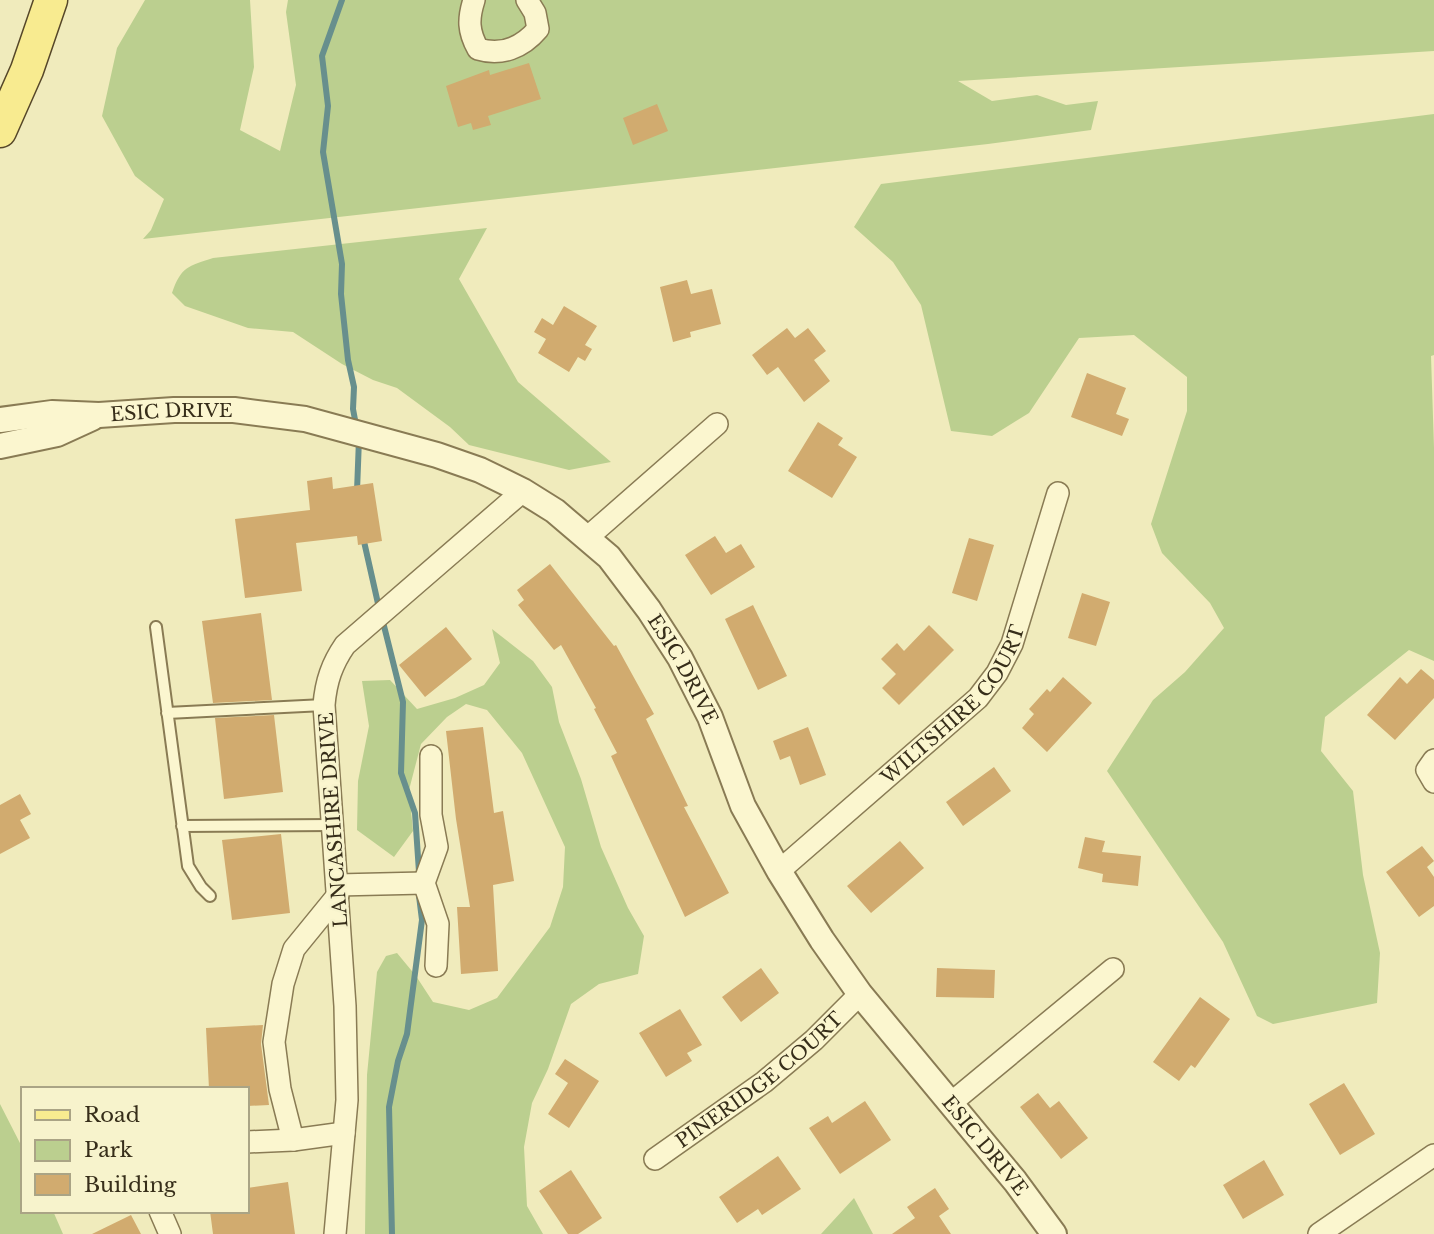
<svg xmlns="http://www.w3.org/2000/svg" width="1434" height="1234" font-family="'Libre Baskerville',serif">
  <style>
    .green { fill: #bbcf8f }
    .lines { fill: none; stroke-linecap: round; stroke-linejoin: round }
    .stream { stroke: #678f8d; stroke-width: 6 }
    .building { fill: #d1ab6f }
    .service-casing { stroke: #897b54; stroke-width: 14 }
    .minor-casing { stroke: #897b54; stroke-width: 24 }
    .tertiary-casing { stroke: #897b54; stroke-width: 28 }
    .primary-casing { stroke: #564729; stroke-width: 35 }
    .service { stroke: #fbf6cf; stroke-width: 10 }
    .minor { stroke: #fbf6cf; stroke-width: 21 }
    .tertiary { stroke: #fbf6cf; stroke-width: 24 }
    .primary { stroke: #f8eb90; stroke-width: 32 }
    .labels { text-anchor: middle; stroke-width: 5; stroke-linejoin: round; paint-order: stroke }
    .street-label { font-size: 19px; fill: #372e1a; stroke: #f7f3cc }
  </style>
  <rect width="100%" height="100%" fill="#f0ebbc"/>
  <path class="green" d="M145,0H250L254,67L240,130L280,151L296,85L286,12L288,0H1434V51L958,81L992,101L1037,95L1066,105L1098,101L1091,130L988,144L143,239L151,230L164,199L135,176L102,116L117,48Z
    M1434,114V355L1431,356L1434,448V661L1409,650L1325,717L1321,751L1353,791L1363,875L1380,953L1377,1003L1273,1024L1257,1016L1223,942L1107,771L1153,700L1185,672L1224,628L1210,603L1162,553L1151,524L1187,411V377L1134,335L1079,338L1029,413L992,436L951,431L921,305L893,262L854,227L881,184Z
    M487,228L459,279L518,382L611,462L569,470L469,445L450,427L397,388L373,380L342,364L293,332L248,328L185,306L172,293C181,267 188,266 213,258Z
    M492,629L533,661L552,687L559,722L581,779L601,847L628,908L644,936L638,974L599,984L571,1004L548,1069L532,1103L524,1147L527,1206L543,1234H365L367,1075L377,972L386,956L397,953L416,976L433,1002L469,1010L497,998L550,927L563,887L565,847L522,753L487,710L466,704L447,717L421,744L409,790L413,831L394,857L357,830L358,781L369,726L362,681L390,680L417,709L455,698L484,685L500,663Z
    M0,1104L23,1149V1211H53L63,1234H0Z
    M854,1198L873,1234H821Z"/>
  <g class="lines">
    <path class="stream" d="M342,0L322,56L328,106L323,152L342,264L341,294L348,360L354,387L353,409L356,425
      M357,491L359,439
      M363,537L379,608
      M382,618L403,702L401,773L415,813L419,872
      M392,1234L389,1107L398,1061L407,1034L422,920L419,896"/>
  </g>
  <path class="building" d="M529,63L541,99L488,116L491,125L473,130L471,123L458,127L446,86L489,70L490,75Z
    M657,104L668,131L633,145L623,118Z
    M687,280L691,294L712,289L721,324L690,332L691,337L673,342L660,287Z
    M564,306L597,326L585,345L592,349L585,361L578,357L569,372L538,353L546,339L534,332L542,318L553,325Z
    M787,328L795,338L808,328L826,351L814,360L830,381L804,402L778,367L767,375L752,355Z
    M1087,373L1126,388L1116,414L1129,419L1122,436L1071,417Z
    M818,422L843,438L838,445L857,457L832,498L788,471Z
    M332,477L333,489L373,483L382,541L358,545L357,536L296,543L302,591L245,598L235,519L310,510L307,481Z
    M715,536L726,553L741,544L755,567L711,595L685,555Z
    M969,538L994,545L977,601L952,593Z
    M550,564L614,646L616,645L654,714L646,719L688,806L684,807L729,893L685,917L611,756L617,753L594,709L596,708L561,645L554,650L518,605L524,600L517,590Z
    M1082,593L1110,602L1096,646L1068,638Z
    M753,605L787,676L758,690L725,619Z
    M261,613L272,700L213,703L202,621Z
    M929,625L954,650L899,705L882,688L896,674L881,659L897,643L904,651Z
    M446,627L472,659L425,697L399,665Z
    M1421,669L1434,680V698L1395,740L1367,715L1400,677L1407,684Z
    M1063,677L1092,703L1047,752L1022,728L1034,714L1029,709L1047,689L1050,692Z
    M274,715L283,792L224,799L215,718Z
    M483,727L494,813L503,811L514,881L493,885L498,971L461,974L457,907H470L456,819L446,731Z
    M808,727L826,775L800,785L790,756L780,760L773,741Z
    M994,767L1011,791L963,826L946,802Z
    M20,794L31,814L20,820L30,838L0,854V805Z
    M281,834L290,913L232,920L222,840Z
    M1085,837L1105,841L1102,852L1141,856L1138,886L1102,882L1103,874L1078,868Z
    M900,841L924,868L871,913L847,886Z
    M1422,846L1434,861L1427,867L1434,877V906L1419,917L1386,872Z
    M761,968L779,993L741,1022L722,997Z
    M937,968L995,970L994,998L936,997Z
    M1200,997L1230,1019L1195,1068L1191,1065L1179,1081L1153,1062Z
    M680,1009L702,1045L687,1053L692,1061L666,1077L639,1033Z
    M263,1025L261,1044L269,1105L247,1106V1089H209L206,1028Z
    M565,1059L599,1081L569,1128L548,1114L568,1083L555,1074Z
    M1344,1083L1375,1134L1340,1155L1309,1104Z
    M1038,1093L1050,1108L1059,1101L1088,1138L1061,1159L1020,1107Z
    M865,1101L891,1140L840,1174L809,1128L828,1116L832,1123Z
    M778,1156L801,1189L762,1215L758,1209L737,1223L719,1197Z
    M1264,1160L1284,1195L1243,1219L1223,1185Z
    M571,1170L602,1218L578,1234H568L539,1191Z
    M288,1182L295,1234H213L210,1211H247V1188Z
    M935,1188L949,1209L939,1216L951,1234H892L915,1218L907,1207Z
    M131,1215L141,1234H92Z"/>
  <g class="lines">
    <defs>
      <path id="service" d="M156,627L188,866L201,887L210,896
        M167,713L324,705
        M182,826L333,825"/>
      <g id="minor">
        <path d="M474,0C468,19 468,31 478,49C501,56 522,48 538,29L535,13L527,0"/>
        <path d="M588,537L717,424"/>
        <path d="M431,756V815L437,847L424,883L438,924L436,966"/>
        <path d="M1434,760L1427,770L1434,782"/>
        <path id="s1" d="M779,871L978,698L997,673L1012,644L1058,493"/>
        <path d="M337,885L424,883"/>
        <path d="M951,1103L1113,969"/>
        <path d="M293,1140L280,1089L274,1042L283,984L294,949L338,895"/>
        <path d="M247,1142L293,1140L344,1133"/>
        <path id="s2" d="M655,1159L764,1082L814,1040L860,994"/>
        <path d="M160,1211L170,1234"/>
        <path d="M335,1234L347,1100L345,1006L324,705C326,681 332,664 345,645L523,491"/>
        <path d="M1319,1234L1434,1155"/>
      </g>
      <g id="tertiary">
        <path id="s3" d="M0,420L52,413L99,415L174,410H234L305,419L437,455L480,470L523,491L555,511L609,557L649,610L680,658L710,717L743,806L779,871L822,940L860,994L1015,1181L1054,1234"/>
        <path d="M0,446L57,434L92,418"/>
      </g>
      <path id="primary" d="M0,131L27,70L51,0"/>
    </defs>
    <use href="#service" class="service-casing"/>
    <use href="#minor" class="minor-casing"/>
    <use href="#tertiary" class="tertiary-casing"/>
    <use href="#primary" class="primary-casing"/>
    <use href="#service" class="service"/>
    <use href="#minor" class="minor"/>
    <use href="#tertiary" class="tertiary"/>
    <use href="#primary" class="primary"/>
  </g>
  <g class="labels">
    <g class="street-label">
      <text dy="7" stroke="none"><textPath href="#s3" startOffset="172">ESIC DRIVE</textPath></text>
      <text dy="7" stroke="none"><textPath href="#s3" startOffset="780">ESIC DRIVE</textPath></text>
      <text dy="7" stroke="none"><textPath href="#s1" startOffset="243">WILTSHIRE COURT</textPath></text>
      <text transform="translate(333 820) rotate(-94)" y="7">LANCASHIRE DRIVE</text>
      <text dy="7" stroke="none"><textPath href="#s2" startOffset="131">PINERIDGE COURT</textPath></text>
      <text dy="7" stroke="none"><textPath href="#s3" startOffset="1348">ESIC DRIVE</textPath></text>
    </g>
  </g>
  <rect x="21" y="1087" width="228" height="126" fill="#f7f3cc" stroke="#aaa485" stroke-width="2"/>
  <rect x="35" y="1110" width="35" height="10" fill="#f8eb90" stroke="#aaa485" stroke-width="2"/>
  <text x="84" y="1122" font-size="21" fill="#372e1a">Road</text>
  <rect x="35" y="1140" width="35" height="21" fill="#bbcf8f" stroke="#aaa485" stroke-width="2"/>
  <text x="84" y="1157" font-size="21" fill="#372e1a">Park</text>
  <rect x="35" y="1174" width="35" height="21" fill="#d1ab6f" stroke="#aaa485" stroke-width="2"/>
  <text x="84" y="1192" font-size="21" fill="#372e1a">Building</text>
</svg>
